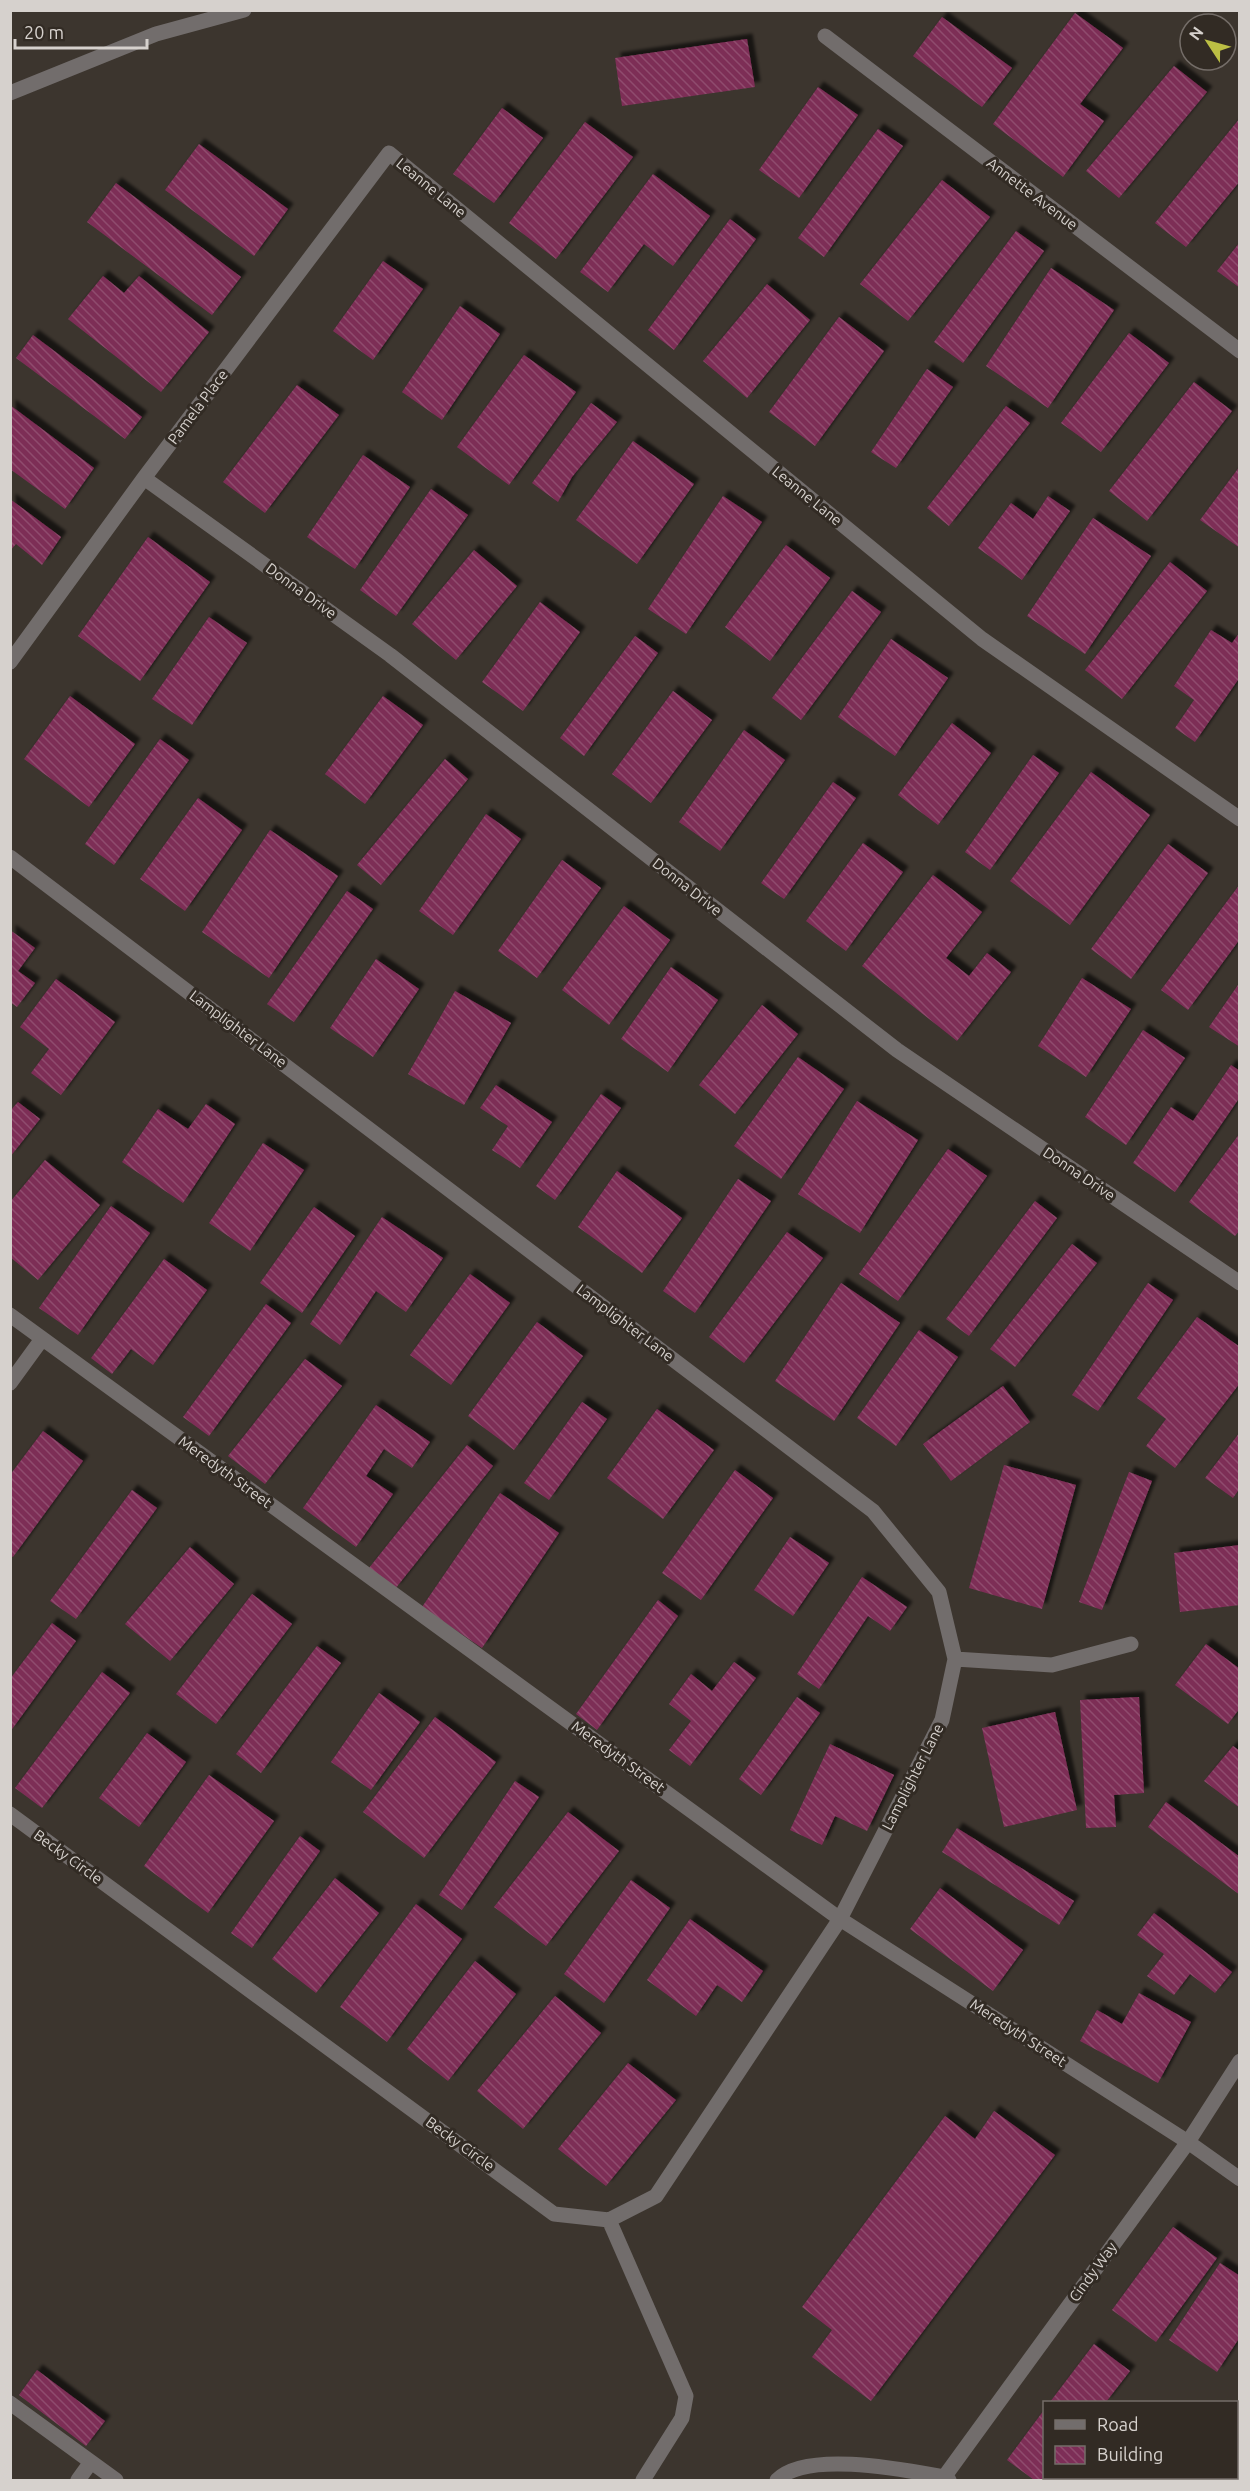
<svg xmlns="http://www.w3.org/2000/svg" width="1250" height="2491" font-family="Ubuntu,sans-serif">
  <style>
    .building { fill: url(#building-back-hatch); filter: url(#shadow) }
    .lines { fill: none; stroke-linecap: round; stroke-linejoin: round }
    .minor { stroke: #726d6c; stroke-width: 15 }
    .labels { text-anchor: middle; stroke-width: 6; stroke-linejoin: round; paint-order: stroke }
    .street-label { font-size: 15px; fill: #d6d1cd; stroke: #322b24 }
  </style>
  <defs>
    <pattern id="building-back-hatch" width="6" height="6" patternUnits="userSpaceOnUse" patternTransform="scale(1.5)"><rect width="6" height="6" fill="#7d2e57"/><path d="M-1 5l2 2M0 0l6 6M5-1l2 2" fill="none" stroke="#8f4b6e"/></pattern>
    <filter id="shadow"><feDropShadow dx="5.5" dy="-5.5" stdDeviation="1.5" flood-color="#0009"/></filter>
  </defs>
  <rect width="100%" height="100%" fill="#3c352e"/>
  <path class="building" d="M1075,13L1123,48L1080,104L1104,121L1063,177L993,124Z
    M942,17L1012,68L982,107L913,56Z
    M747,39L755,87L622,106L615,58Z
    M1174,66L1207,92L1119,198L1086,171Z
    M818,87L858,115L799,198L759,170Z
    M502,108L543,138L494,203L453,174Z
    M1240,118V181L1186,247L1155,223Z
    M585,122L633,157L556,259L509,223Z
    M878,129L903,146L824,257L798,238Z
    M199,144L288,209L254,256L165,190Z
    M653,174L710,216L673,266L644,244L608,292L580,272Z
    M942,180L990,217L908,321L860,284Z
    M116,183L241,277L212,315L87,222Z
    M730,219L756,239L674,350L648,330Z
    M1016,231L1044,251L963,363L934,342Z
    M1240,242V288L1217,271Z
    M383,261L423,289L373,360L333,331Z
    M1051,268L1114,310L1048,408L986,366Z
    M103,276L124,293L139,276L209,332L161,392L68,319Z
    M767,284L810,320L747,398L703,361Z
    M460,306L500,334L442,420L402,392Z
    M839,317L884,351L815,446L769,412Z
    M1129,333L1169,363L1101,452L1061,423Z
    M33,335L142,417L125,439L16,358Z
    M524,355L576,392L509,485L457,447Z
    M927,369L953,387L896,468L871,452Z
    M1194,382L1232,411L1147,521L1109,491Z
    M297,385L339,415L265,513L223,482Z
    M591,403L617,422L572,477L558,502L532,483Z
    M10,405L94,468L65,509L10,469Z
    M1006,406L1030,423L949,526L927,508Z
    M633,441L694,484L637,564L576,520Z
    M363,455L410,487L355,569L307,537Z
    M1240,466V548L1200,520Z
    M431,489L468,515L396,616L360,590Z
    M723,496L762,522L686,634L648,609Z
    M1048,496L1070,511L1022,580L978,548L1011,503L1033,519Z
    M10,499L61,537L42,565L16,544L10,551Z
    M1093,518L1151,556L1085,654L1027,616Z
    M148,537L210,582L140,681L78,636Z
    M786,545L830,578L770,661L725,627Z
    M474,550L517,586L456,660L412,624Z
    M1170,562L1207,591L1122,699L1085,670Z
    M852,591L881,612L801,720L772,698Z
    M540,602L580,632L523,711L482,682Z
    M209,617L247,643L192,725L152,699Z
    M1211,630L1232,643L1240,632V677L1195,742L1175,728L1194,700L1174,686Z
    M635,636L658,653L584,756L560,738Z
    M891,639L948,678L895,756L838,717Z
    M673,691L712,720L651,803L612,774Z
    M70,696L135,744L89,807L24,759Z
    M383,696L423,725L365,804L325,774Z
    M952,723L991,753L938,825L898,795Z
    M744,730L785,760L720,851L679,822Z
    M160,739L189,760L114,865L85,844Z
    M1033,755L1059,773L990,870L965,852Z
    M445,759L468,779L381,885L357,865Z
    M1091,772L1150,815L1070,925L1010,881Z
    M833,782L856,798L784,899L761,883Z
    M198,798L242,830L185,911L140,879Z
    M486,814L521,839L453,935L419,911Z
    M270,830L338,876L269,978L202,932Z
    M863,843L903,872L846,951L806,921Z
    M1168,844L1208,873L1131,979L1091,949Z
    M562,860L601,888L537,978L498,951Z
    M933,875L982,912L946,958L969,976L987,953L1011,972L957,1041L862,966Z
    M1240,884V939L1188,1010L1161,990Z
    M347,891L373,909L294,1022L267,1004Z
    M624,906L670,940L609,1025L562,990Z
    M10,930L35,948L18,971L35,983L17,1007L10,1002Z
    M376,959L419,989L373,1057L330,1028Z
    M671,967L718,1000L668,1072L621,1039Z
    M1082,978L1131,1009L1086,1077L1038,1046Z
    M56,979L115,1022L61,1095L31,1073L49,1049L20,1027Z
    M1240,982V1047L1209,1027Z
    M455,991L511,1023L464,1105L408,1074Z
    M762,1005L798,1034L735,1114L699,1085Z
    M1143,1030L1185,1058L1126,1145L1085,1117Z
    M798,1057L844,1089L781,1179L734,1146Z
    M1231,1065L1240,1071V1097L1175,1192L1133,1163L1171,1107L1193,1121Z
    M496,1085L552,1122L520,1168L492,1150L508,1126L480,1108Z
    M601,1094L621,1108L555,1200L536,1186Z
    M857,1101L918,1140L860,1233L798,1194Z
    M18,1102L40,1119L10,1157V1111Z
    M206,1104L235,1124L183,1203L122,1162L158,1109L188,1129Z
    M1240,1133V1230L1235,1236L1189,1202Z
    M263,1143L304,1170L250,1251L209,1223Z
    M948,1149L987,1176L898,1301L859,1274Z
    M45,1160L100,1205L38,1280L10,1257V1202Z
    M617,1171L682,1218L642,1273L578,1227Z
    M738,1179L771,1201L695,1313L663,1291Z
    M1035,1201L1057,1218L969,1336L946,1319Z
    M111,1206L150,1233L78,1335L39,1308Z
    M314,1207L355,1236L302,1313L260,1283Z
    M382,1217L443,1258L406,1312L376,1291L340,1345L310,1324Z
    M787,1232L823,1258L744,1363L709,1337Z
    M1072,1244L1097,1263L1015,1367L990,1349Z
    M164,1259L207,1290L153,1365L131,1349L112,1374L91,1358Z
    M470,1274L510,1303L451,1385L410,1355Z
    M841,1283L900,1323L834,1421L775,1381Z
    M1148,1283L1173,1300L1098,1411L1072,1395Z
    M266,1304L291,1323L209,1436L183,1417Z
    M1197,1317L1240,1347V1383L1175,1468L1146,1446L1166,1419L1137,1398Z
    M537,1322L583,1356L514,1450L468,1416Z
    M919,1330L958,1357L896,1446L857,1418Z
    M305,1359L342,1386L265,1484L228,1456Z
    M1003,1386L1030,1422L951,1481L923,1444Z
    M582,1402L607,1419L549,1500L524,1483Z
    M376,1405L430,1442L412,1468L384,1449L366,1476L393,1494L356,1547L303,1508Z
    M657,1409L714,1450L663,1519L607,1478Z
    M43,1431L83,1461L13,1557L10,1555V1475Z
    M1240,1432V1488L1233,1498L1205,1478Z
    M467,1445L493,1466L395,1589L369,1568Z
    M1004,1465L1076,1485L1042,1609L969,1588Z
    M735,1470L773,1498L701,1600L662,1573Z
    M1129,1472L1152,1481L1102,1610L1079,1602Z
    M132,1490L157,1508L76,1619L50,1601Z
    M500,1493L559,1533L482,1648L422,1607Z
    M790,1537L829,1563L793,1616L754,1590Z
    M1240,1545V1605L1180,1612L1174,1553Z
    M190,1547L234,1584L170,1661L125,1624Z
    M862,1577L907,1607L890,1631L868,1616L819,1689L797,1674Z
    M252,1594L292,1624L216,1724L176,1694Z
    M658,1600L678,1616L597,1730L576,1714Z
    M52,1623L76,1641L10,1732V1679Z
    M1206,1644L1240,1669V1708L1228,1724L1175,1685Z
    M317,1646L341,1663L261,1773L236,1754Z
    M734,1662L756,1678L690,1766L669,1750L691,1721L669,1704L691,1674L712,1691Z
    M102,1672L130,1693L42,1808L15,1788Z
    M379,1693L420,1722L371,1790L331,1762Z
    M797,1697L820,1713L761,1795L739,1779Z
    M1139,1697L1144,1793L1114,1795L1116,1827L1086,1828L1080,1700Z
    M1055,1712L1077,1810L1004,1827L982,1728Z
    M435,1717L496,1762L424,1858L363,1812Z
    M147,1733L186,1762L139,1827L99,1798Z
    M830,1744L894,1775L867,1831L835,1816L822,1845L790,1830Z
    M1233,1746L1240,1751V1808L1204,1781Z
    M209,1775L274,1821L208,1913L144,1866Z
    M515,1781L539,1797L462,1910L439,1895Z
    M1166,1802L1240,1857V1895L1148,1827Z
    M568,1812L619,1851L546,1946L494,1907Z
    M957,1828L1074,1901L1059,1925L942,1852Z
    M300,1836L320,1851L252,1948L231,1933Z
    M335,1878L379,1913L316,1993L272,1959Z
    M631,1880L670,1908L604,2003L564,1974Z
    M940,1888L1023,1950L993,1991L910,1929Z
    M416,1904L462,1939L387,2042L340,2007Z
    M1154,1913L1232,1972L1215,1993L1190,1974L1174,1995L1147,1976L1164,1954L1137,1935Z
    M690,1919L763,1971L742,2002L717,1985L696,2016L647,1980Z
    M475,1961L516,1994L448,2081L407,2049Z
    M1139,1993L1191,2022L1158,2083L1080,2041L1097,2010L1122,2024Z
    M555,1996L601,2033L523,2129L477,2091Z
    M628,2063L676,2100L606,2186L558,2149Z
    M994,2111L1055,2155L871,2401L812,2357L832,2330L802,2307L945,2116L975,2139Z
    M1173,2227L1217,2258L1156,2342L1112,2310Z
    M1220,2263L1240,2276V2337L1217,2372L1169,2340Z
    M1094,2344L1130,2371L1106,2402H1050Z
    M37,2370L105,2421L86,2446L19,2395Z
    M1044,2410V2478H1050L1047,2480H1034L1007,2460Z
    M1095,2478H1162L1160,2480H1093Z"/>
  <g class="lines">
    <path class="minor" d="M825,36L1240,351
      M10,93L156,34L244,10
      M144,478L390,655L897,1050L1240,1283
      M10,662L144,478L389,153L982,639L1240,819
      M10,857L873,1511L939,1592L955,1659L942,1720L840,1919L656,2196L609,2220L554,2214L10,1814
      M10,1315L840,1919L1188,2142L1240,2179
      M10,1383L42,1339
      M955,1659L1052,1665L1131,1644
      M609,2220L686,2396L682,2418L643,2480
      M10,2403L116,2480
      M78,2480L91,2462
      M777,2480C807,2450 905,2470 944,2477L949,2480
      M942,2480L1188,2142L1240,2061"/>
  </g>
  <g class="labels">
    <g class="street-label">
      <text transform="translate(431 188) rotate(39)" y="5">Leanne Lane</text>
      <text transform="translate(1032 194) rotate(37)" y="5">Annette Avenue</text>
      <text transform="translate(198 407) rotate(-53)" y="5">Pamela Place</text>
      <text transform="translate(807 496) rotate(39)" y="5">Leanne Lane</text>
      <text transform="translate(301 591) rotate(36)" y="5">Donna Drive</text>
      <text transform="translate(687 887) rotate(38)" y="5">Donna Drive</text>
      <text transform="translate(238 1029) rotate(37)" y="5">Lamplighter Lane</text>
      <text transform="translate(1079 1174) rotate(34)" y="5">Donna Drive</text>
      <text transform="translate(625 1323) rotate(37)" y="5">Lamplighter Lane</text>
      <text transform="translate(225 1472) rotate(36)" y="5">Meredyth Street</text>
      <text transform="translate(618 1757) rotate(36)" y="5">Meredyth Street</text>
      <text transform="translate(913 1777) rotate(-63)" y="5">Lamplighter Lane</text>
      <text transform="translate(68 1857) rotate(36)" y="5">Becky Circle</text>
      <text transform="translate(1018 2033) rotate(33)" y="5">Meredyth Street</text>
      <text transform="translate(460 2144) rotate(36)" y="5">Becky Circle</text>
      <text transform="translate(1093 2272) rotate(-54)" y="5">Cindy Way</text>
    </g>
  </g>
  <rect width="1250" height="2491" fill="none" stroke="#d6d1cd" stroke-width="24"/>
  <rect x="1043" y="2401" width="195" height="78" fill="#322b24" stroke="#746d68" stroke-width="1.5"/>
  <rect x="1055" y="2420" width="30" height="9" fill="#726d6c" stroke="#746d68" stroke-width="1.5"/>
  <text x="1097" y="2431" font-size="18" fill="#d6d1cd">Road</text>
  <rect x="1055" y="2446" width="30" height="18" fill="url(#building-back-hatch)" stroke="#746d68" stroke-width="1.5"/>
  <text x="1097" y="2461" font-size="18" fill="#d6d1cd">Building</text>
  <g transform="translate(1208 42) rotate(306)"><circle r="28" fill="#322b24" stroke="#746d68" stroke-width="1.5"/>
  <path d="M0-4.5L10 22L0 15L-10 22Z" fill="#bcbf44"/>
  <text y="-9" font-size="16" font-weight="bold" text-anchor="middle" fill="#d6d1cd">N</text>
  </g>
  <path d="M15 39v9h132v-9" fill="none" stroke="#d6d1cd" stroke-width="3"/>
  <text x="24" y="39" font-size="18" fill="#d6d1cd" stroke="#322b24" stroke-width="4.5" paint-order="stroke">20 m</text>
</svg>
